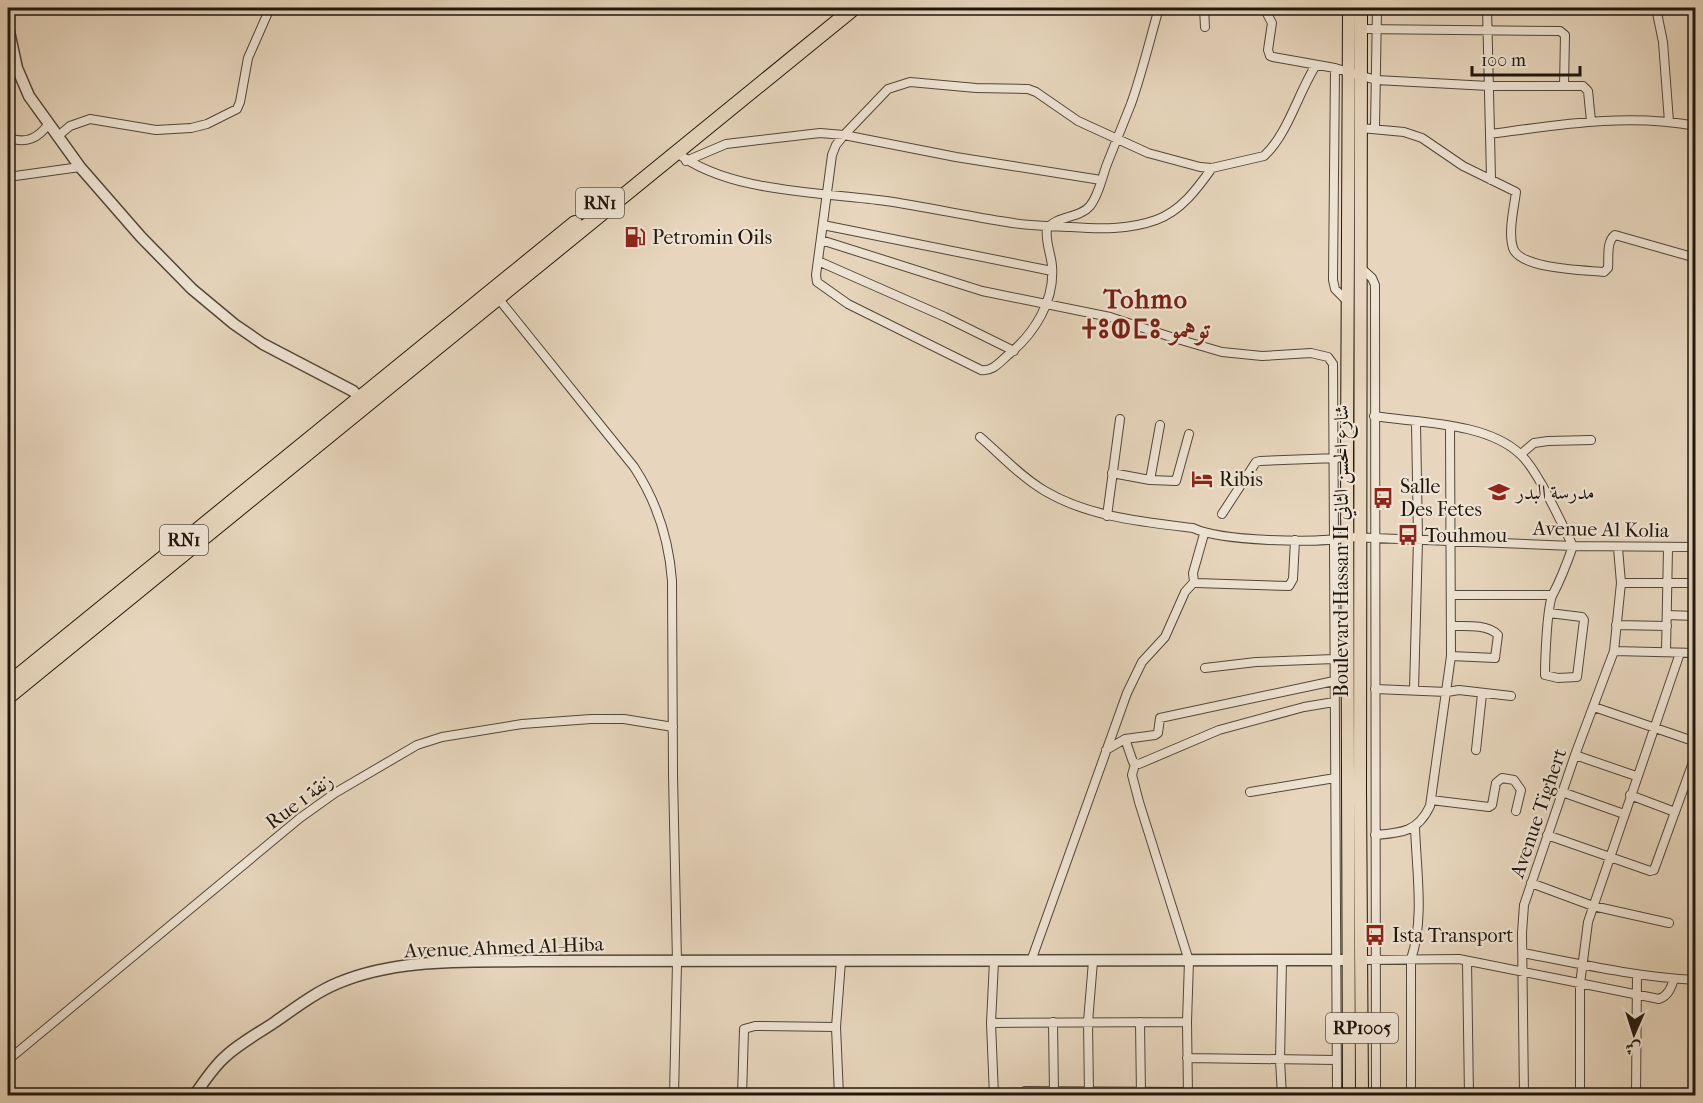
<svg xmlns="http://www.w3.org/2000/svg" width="1703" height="1103" font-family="'IM FELL French Canon',Amiri,'Noto Sans Tifinagh',serif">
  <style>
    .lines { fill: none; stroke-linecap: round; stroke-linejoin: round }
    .minor-casing { stroke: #524739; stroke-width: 10 }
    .tertiary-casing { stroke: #524739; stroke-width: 13 }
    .primary-casing { stroke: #20170d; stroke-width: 14 }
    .trunk-casing { stroke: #20170d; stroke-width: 16 }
    .minor { stroke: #efe4d4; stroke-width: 8 }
    .tertiary { stroke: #efe4d4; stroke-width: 10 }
    .primary { stroke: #e7d6bd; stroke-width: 12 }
    .trunk { stroke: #e7d6bd; stroke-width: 14 }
    .labels { text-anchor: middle; stroke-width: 4.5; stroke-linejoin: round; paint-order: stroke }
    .shield { fill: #efe4d4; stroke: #5e5449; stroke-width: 1.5 }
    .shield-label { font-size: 18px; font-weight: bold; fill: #20170d }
    .poi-label { font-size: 20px; fill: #20170d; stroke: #efe4d4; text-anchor: start }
    .street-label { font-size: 20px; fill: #20170d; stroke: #efe4d4 }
    .district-label { font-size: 26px; font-weight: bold; letter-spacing: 1.5px; fill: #7a1f14; stroke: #efe4d4 }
  </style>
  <rect width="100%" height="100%" fill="#e7d6bd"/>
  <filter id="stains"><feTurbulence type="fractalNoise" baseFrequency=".00333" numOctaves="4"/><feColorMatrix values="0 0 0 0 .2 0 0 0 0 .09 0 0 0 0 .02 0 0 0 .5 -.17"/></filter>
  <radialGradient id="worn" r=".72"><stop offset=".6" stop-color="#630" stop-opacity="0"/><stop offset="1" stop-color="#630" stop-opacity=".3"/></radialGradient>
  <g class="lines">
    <defs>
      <path id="minor" d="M1159,8C1150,39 1142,73 1131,104C1123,124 1115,144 1107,164C1102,177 1099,195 1090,206C1079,219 1057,215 1047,229C1045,241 1051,254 1052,266C1055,301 1034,334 1008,355C1000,362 992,372 981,370L848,304L817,282L816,275L832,155L836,145L844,135L888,89L910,82L976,88L1028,89L1036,92L1078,121L1148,153L1200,167L1212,168L1264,156C1288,134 1298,93 1316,65
        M1204,8L1205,27
        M1264,8L1272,23L1268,50L1270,56L1273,57L1335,68L1376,80L1489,86H1583L1588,91L1591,121
        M1487,8L1490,134C1558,125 1627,113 1696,126
        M1656,8L1663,42L1669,122
        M1361,29L1560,31L1565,35L1564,86
        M1335,68L1333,280L1335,289L1349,303
        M1361,128L1404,132L1422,138L1463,166L1516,192C1514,208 1508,232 1513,248C1520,269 1584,270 1604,272L1608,268C1609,257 1606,242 1615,235L1696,258
        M1375,128L1377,8
        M1490,134L1491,180
        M58,136L70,126L90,119L156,130L191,128L207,124L237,109L240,102L248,58L270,8
        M8,137C25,145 39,138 49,123
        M676,152C728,193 822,192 886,201C927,207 967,216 1007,222C1028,226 1049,226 1071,227C1100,229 1128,230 1156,220C1181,211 1197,189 1212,168
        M686,161L726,144L820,133L844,135L956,157L1101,180
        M8,177L80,167
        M823,225L1052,271
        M821,240L982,291L1110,317L1174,338L1222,352L1262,356L1311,353L1328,357L1333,364L1337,1096
        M818,261L945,317L1014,351
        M1361,268L1372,278L1375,285L1376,1096
        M498,298L634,467C657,502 669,539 672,581L673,775L677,962L674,1096
        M1374,416C1418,423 1486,422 1520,454C1538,470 1561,523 1573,546C1567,563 1561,579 1553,594C1547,604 1545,661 1545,675L1558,678L1577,677L1584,620L1582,617L1549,613
        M980,437C1001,455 1021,477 1045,491C1089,517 1143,522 1193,528C1220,541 1317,544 1348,537L1573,546L1696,547
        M1521,454L1534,443L1548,441L1591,440
        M1112,473L1150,480L1176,481L1189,434
        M1150,480L1160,425
        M1222,514L1256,462L1260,461L1337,458
        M1107,516L1120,419
        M1204,534L1193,573L1194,582L1196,583L1289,586L1293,579L1295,540
        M1621,583H1696
        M1452,595H1552
        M1667,615L1696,616
        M1616,625L1667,626
        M1451,626C1465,626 1488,624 1498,635L1495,658L1451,656
        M1614,651L1696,653
        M1666,652L1668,548
        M1205,668L1256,662L1334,659
        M1375,689L1447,692L1459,690L1511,696
        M1414,690L1418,540L1416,422
        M1594,707L1696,742
        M1125,739L1133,762L1139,764L1219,730L1304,707L1334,702
        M1106,750L1125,739L1155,735L1158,733L1160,718L1334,681
        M1476,750L1482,694
        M1575,755L1636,776
        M1135,764L1132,775L1139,802L1189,961L1187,1022L1188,1096
        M1250,792L1335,778
        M1562,792L1624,814
        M1630,795L1675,812
        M1431,800L1489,807L1492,805L1496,783L1502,778L1514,780L1521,790L1516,811
        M1375,835C1401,833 1418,832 1430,806L1451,656L1450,426
        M1547,835L1650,871L1654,870L1696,754
        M1531,883L1593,906L1669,923
        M1523,953C1580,964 1637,977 1696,980
        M1362,960L1459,959L1659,999C1668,996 1671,988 1674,979
        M1031,961L1127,693L1142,662L1165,637L1185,592L1194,582
        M1467,961L1469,1096
        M1053,1022L1054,1094
        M1140,1022L1141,1096
        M991,1023L1187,1022
        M1187,1058L1336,1060
        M8,1060L300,818L335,793L417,745L442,737L522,724L591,719H624L673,727
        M1025,1091L1188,1092
        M1089,1094L1088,1022L1093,961
        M742,1096L744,1029L755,1026L836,1027
        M839,1096L836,1027L841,961
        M994,1096L991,1023L994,961
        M1282,1096L1280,1060L1282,960
        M1411,1096V959C1425,919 1416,868 1415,826
        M1524,1096L1522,933L1524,905L1575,755L1614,651L1621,583L1618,548
        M1580,1096V984L1588,922L1680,653
        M1636,1096L1637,974"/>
      <path id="tertiary" d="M8,27L17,68L29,96L80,167L141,237L192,289L234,324L263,344L353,391L365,403
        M194,1096C204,1082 213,1067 226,1056C240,1043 259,1033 275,1022C295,1008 316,992 338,983C397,958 466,962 529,961L1349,960"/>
      <path id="primary" d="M1349,8L1347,457L1349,1096
        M1361,8L1360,788L1362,1096"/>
      <path id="trunk" d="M8,684L575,223
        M8,697L854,8"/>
    </defs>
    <use href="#minor" class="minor-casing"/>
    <use href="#tertiary" class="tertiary-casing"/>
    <use href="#primary" class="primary-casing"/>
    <use href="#trunk" class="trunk-casing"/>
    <use href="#minor" class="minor"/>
    <use href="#tertiary" class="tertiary"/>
    <use href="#primary" class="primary"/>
    <use href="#trunk" class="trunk"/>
  </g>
  <defs>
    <symbol id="fuel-bare" viewBox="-9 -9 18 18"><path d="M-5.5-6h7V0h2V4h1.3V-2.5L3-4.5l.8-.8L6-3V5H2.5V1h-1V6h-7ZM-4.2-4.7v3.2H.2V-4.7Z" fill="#8f2418" stroke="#efe4d4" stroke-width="2.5" paint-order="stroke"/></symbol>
    <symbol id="hotel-bare" viewBox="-9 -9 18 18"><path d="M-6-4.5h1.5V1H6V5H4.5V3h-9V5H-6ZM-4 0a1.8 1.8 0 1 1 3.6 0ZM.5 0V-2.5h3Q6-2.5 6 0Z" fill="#8f2418" stroke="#efe4d4" stroke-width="2.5" paint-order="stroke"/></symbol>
    <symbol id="school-bare" viewBox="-9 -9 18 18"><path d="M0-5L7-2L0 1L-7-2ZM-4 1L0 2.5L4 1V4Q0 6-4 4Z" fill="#8f2418" stroke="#efe4d4" stroke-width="2.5" paint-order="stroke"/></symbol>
    <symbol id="bus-bare" viewBox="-9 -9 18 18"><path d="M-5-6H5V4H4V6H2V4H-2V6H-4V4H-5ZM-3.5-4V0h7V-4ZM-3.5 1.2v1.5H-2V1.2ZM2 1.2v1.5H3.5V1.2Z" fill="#8f2418" stroke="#efe4d4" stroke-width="2.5" paint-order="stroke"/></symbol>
  </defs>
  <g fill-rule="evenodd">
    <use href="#fuel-bare" x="620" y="222" width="30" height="30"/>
    <use href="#hotel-bare" x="1187" y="464" width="30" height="30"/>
    <use href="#school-bare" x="1484" y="477" width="30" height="30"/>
    <use href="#bus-bare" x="1368" y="483" width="30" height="30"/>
    <use href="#bus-bare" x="1393" y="520" width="30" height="30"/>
    <use href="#bus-bare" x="1360" y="920" width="30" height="30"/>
  </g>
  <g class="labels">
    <g class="shield">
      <rect x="576" y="188" width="48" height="30" rx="4.5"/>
      <rect x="160" y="525" width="48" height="30" rx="4.5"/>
      <rect x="1326" y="1013" width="72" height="30" rx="4.5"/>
    </g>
    <g class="shield-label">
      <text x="600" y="209">RN1</text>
      <text x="184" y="546">RN1</text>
      <text x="1362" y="1034">RP1005</text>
    </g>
    <g class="poi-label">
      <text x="652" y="244">Petromin Oils</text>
      <text x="1219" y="486">Ribis</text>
      <text x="1400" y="493">Salle<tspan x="1400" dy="23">Des Fetes</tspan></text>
      <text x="1516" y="499">مدرسة البدر</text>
      <text x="1425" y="542">Touhmou</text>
      <text x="1392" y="942">Ista Transport</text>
    </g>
    <g class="street-label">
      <text transform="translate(1601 529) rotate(1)" y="7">Avenue Al Kolia</text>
      <text transform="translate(1341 551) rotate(-90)" y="7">Boulevard Hassan II شارع الحسن الثاني</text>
      <text transform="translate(299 801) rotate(-37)" y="7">Rue 1 زنقة</text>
      <text transform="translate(1538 813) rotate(-71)" y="7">Avenue Tighert</text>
      <text transform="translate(504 947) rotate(-2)" y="7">Avenue Ahmed Al-Hiba</text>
    </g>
    <g class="district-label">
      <text x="1146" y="308">Tohmo<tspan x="1146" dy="30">ⵜⵓⵀⵎⵓ توهمو</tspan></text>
    </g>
  </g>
  <rect width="1703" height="1103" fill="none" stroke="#e7d6bd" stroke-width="30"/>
  <rect x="9" y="9" width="1685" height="1085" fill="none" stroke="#20170d" stroke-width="3"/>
  <rect x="15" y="15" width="1673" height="1073" fill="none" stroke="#20170d" stroke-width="1.5"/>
  <g transform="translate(1634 1034) rotate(183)" stroke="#efe4d4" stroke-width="4.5" paint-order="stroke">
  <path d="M0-4.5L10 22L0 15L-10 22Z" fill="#20170d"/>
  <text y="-9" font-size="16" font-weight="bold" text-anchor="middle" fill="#20170d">ش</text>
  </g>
  <path d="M1472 66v9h108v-9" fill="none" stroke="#20170d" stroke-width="3"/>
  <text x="1481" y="66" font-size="18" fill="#20170d" stroke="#efe4d4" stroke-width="4.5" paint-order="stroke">100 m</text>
  <rect width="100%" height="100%" filter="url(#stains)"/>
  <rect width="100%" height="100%" fill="url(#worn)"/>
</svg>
